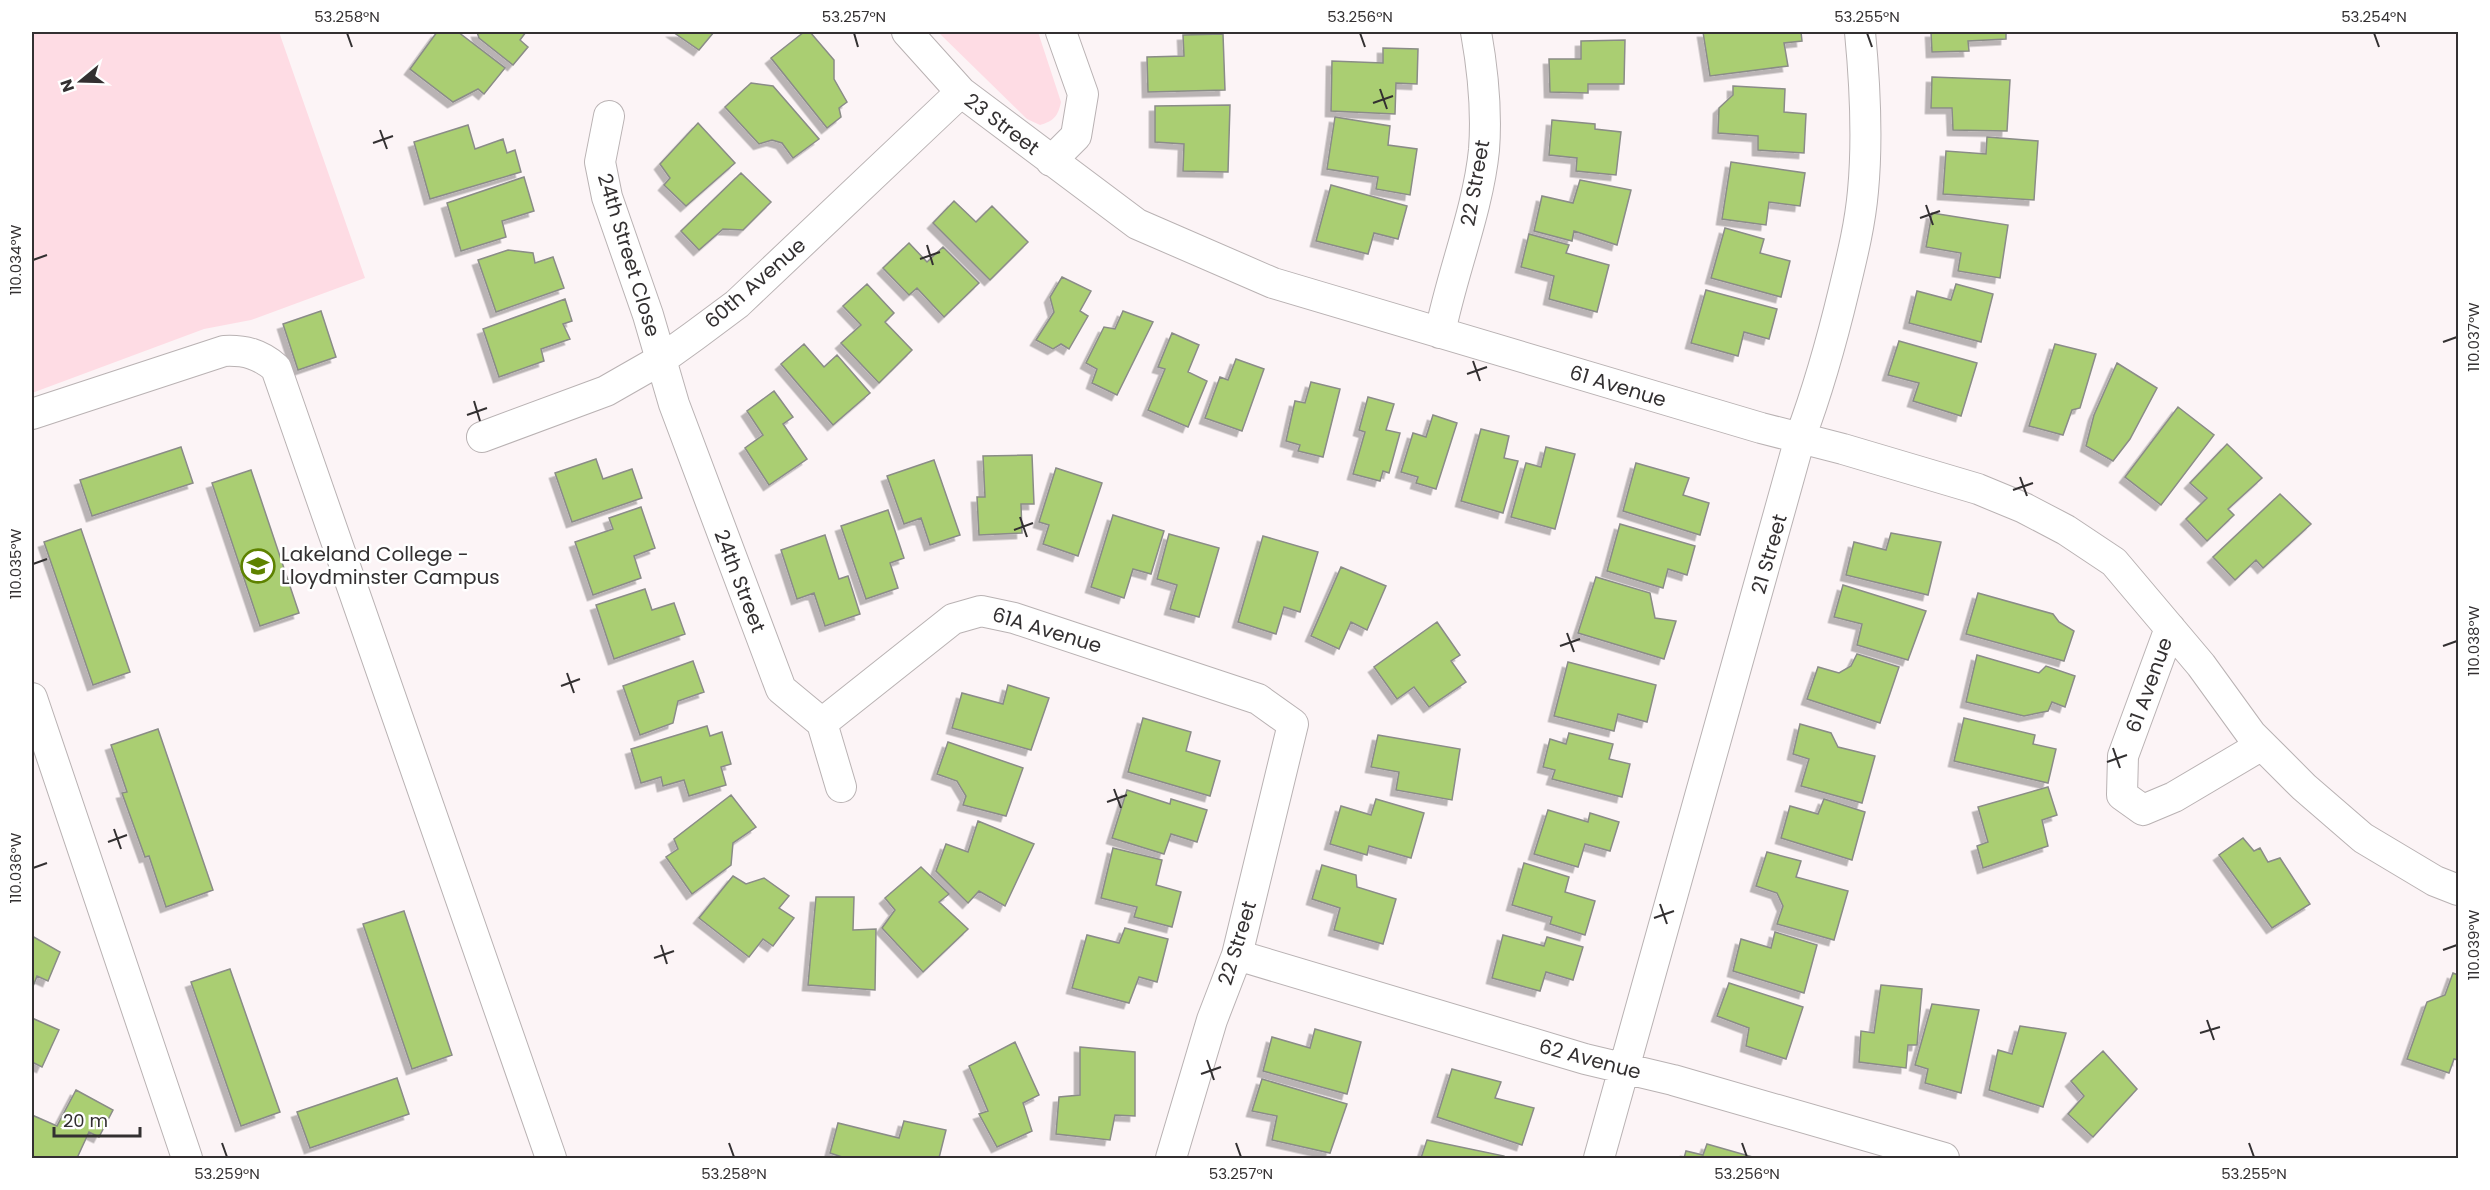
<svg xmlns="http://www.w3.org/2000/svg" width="2490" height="1190" font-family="Poppins,sans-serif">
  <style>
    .green { fill: #fedce4 }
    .building { fill: #aace72; stroke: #8a8c87; stroke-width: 1.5; filter: url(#shadow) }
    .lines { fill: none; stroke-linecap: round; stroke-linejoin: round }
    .minor-casing { stroke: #b9b2b3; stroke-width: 32 }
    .minor { stroke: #fff; stroke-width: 30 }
    .ticks { fill: none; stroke: #333031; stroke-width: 2 }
    .labels { text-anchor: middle; stroke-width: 5; stroke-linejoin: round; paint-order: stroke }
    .street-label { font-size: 20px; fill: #333031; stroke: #fff }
    .poi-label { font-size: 20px; fill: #333031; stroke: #fff; text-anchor: start }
    .neatline { fill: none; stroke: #333031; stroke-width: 2 }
    .ticks-label { font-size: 15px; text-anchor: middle; fill: #333031 }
  </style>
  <defs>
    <filter id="shadow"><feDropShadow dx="-5.5" dy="5.5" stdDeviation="0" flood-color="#0004"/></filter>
  </defs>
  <rect width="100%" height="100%" fill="#fcf4f6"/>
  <path class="green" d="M32,32H279L365,278L251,320L204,329L32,393Z
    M938,32H1038L1061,102C1058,116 1054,121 1040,125L1027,119Z"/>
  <path class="building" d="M437,32H458L505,68L484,94L478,89L453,102L410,69Z
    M477,32H526L520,40L528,47L513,65L479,38Z
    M673,32H714L699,50Z
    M804,32H810L834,60V79L847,102L839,108L841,117L827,128L771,58Z
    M1703,32H1801L1802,41L1784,43L1788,66L1710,76Z
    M1931,32H2006V39L1968,41L1969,51L1932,52Z
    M1223,34L1225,90L1148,92L1147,57L1184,56L1183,35Z
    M1625,40L1624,84H1588V93L1550,92L1549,59H1581V41Z
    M1383,48L1418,49L1417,84L1396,83L1395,114L1331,111L1332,61L1383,63Z
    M1932,77L2010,80L2007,131L1953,130L1952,108H1931Z
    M751,83L773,86L819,139L793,158L782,143L772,140L759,144L725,107Z
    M1733,86L1785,89L1784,112L1806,114L1804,153L1758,150V136L1718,133L1719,108L1733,95Z
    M1230,105L1228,172L1183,171L1184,144L1155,142V106Z
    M1335,117L1390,126L1388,145L1417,149L1410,195L1376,189L1378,177L1327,169Z
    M1552,120L1595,124V129L1621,132L1616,175L1576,171L1577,158L1549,155Z
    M698,123L735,163L686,206L664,185L670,178L660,164Z
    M468,125L475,149L503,139L507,153L515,150L521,172L430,199L414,142Z
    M1987,137L2038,141L2034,200L1943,194L1946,151L1986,154Z
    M1731,162L1805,173L1800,206L1769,202L1766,225L1722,219Z
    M741,173L771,202L743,230L723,229L699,250L681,231Z
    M524,177L534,211L502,221L506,237L461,251L447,203Z
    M1580,180L1631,190L1617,245L1574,231L1572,241L1534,231L1542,196L1573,203Z
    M1331,185L1407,206L1398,239L1374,233L1368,254L1316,241Z
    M954,201L976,222L992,206L1028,242L990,280L933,223Z
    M1932,213L2008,225L2000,278L1958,271L1961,253L1926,247Z
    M1725,228L1764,239L1760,253L1790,261L1781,297L1711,278Z
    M1529,234L1569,245L1566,253L1609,265L1597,312L1549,299L1554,276L1521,267Z
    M909,243L927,262L943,247L979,283L944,317L917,288L909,295L883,268Z
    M508,250L533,253L535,263L553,257L564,288L496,312L478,260Z
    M1062,277L1091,291L1080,311L1088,316L1069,349L1061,344L1053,349L1036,340L1054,312L1050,297Z
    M867,284L894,313L885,322L912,350L879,383L841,343L861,325L843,306Z
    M1956,284L1993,294L1981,342L1909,323L1917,291L1951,300Z
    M1706,290L1777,309L1769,339L1744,332L1738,356L1691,343Z
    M565,299L572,321L563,324L570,339L541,349L544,361L499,377L483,329Z
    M321,311L336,357L298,370L283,324Z
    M1123,311L1153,322L1117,395L1092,383L1097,369L1086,363L1104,327L1115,329Z
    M1172,333L1199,345L1188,372L1207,381L1188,427L1148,410L1165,369L1158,367Z
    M1899,341L1977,363L1961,416L1913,401L1919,383L1888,375Z
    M804,344L824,367L837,355L870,393L833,425L781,364Z
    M2055,344L2096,354L2080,408L2072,410L2063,435L2029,426Z
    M1236,359L1264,369L1242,431L1205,418L1220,377L1228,380Z
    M2117,363L2157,388L2130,439L2113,461L2086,446L2094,415Z
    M1311,382L1340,389L1323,457L1298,451L1300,445L1286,441L1295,401L1305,403Z
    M774,391L793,417L783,424L807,459L769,485L745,448L763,435L747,411Z
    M1368,397L1394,404L1386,430L1400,433L1389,473L1383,471L1380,481L1353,474L1365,432L1359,430Z
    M2178,407L2214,435L2161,505L2125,477Z
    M1433,415L1457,423L1436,489L1416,483L1418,477L1401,472L1413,433L1426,437Z
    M1481,429L1509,436L1504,458L1518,461L1503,513L1461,501Z
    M2227,444L2262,478L2228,509L2234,515L2207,541L2186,519L2207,498L2190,483Z
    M181,447L193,483L92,516L80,480Z
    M1546,447L1575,454L1555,529L1511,517L1526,463L1541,467Z
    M1032,455L1034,504H1021L1022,533L979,535L977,497H985L983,456Z
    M596,459L603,479L632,469L642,498L572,522L555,473Z
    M934,460L960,535L930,545L921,518L904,524L887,476Z
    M1636,463L1689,478L1683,495L1709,503L1700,535L1623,511Z
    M1056,468L1102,483L1078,556L1043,544L1049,525L1039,522Z
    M251,470L299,613L260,626L212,483Z
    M2280,494L2311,524L2263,568L2256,560L2235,580L2213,557Z
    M641,507L655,548L634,556L641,578L593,595L575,542L613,529L609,518Z
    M888,510L904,558L890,563L898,588L866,599L841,526Z
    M1113,515L1164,531L1151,574L1133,569L1124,598L1091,587Z
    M1620,524L1695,546L1687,575L1668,569L1663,588L1607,571Z
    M81,529L130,672L93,685L44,542Z
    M1891,533L1941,542L1928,595L1846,575L1854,542L1886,550Z
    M1169,534L1219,548L1199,617L1170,609L1177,585L1157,579Z
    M825,535L839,579L848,576L860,614L825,626L814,593L797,599L781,550Z
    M1263,536L1318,552L1300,612L1284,607L1276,634L1238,622Z
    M1341,567L1386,586L1367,630L1351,622L1339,649L1311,636Z
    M1596,577L1650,593L1655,618L1676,621L1664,659L1578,633Z
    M1843,585L1926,611L1908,660L1857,645L1862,624L1834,617Z
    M645,589L652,610L674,603L685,634L614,659L596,605Z
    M1978,593L2053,614L2059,622L2074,631L2064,661L1966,634Z
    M1437,622L1460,655L1451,661L1466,682L1429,707L1414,687L1397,699L1374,667Z
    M1857,654L1899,667L1880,723L1807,699L1818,667L1839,673L1851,666Z
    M1977,655L2039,673L2046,666L2075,676L2065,707L2052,702L2048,711L2024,716L1966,702Z
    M693,661L704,692L678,701L673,723L640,735L623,686Z
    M1568,662L1656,685L1647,722L1618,714L1614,731L1554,716Z
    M1008,685L1049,698L1031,750L952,728L962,693L1003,704Z
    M1143,718L1191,732L1186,751L1220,761L1210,796L1128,772Z
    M1964,718L2035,735L2033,744L2056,749L2048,783L1954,761Z
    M1800,724L1831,733L1838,747L1875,756L1862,803L1801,786L1809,759L1793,754Z
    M707,726L710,736L722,732L731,764L721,767L726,785L689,796L684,780L663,786L661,777L641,783L631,749Z
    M158,729L213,890L166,907L149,856L145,857L122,793L127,792L111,745Z
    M1569,733L1613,744L1609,759L1630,764L1622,797L1552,779L1555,770L1543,767L1550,739L1566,744Z
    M1378,735L1460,749L1452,800L1396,790L1399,772L1371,767Z
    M948,742L1023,768L1006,816L963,805L966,796L957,781L937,774Z
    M2048,787L2057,815L2042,820L2048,846L1983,868L1977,846L1988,842L1978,807Z
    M1127,790L1170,804L1171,799L1207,810L1197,842L1171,834L1164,854L1112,838Z
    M731,795L756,827L733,843L731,865L692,894L666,857L678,849L674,839Z
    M1376,799L1424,813L1411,858L1369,846L1367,855L1330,844L1341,806L1371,815Z
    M1824,799L1865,812L1852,860L1781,838L1790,806L1818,814Z
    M1548,810L1588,822L1590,813L1619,822L1610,851L1585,844L1578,867L1534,854Z
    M978,821L1034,844L1005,906L979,891L968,903L936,871L946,844L968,852Z
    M2243,838L2254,851L2260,848L2268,862L2280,858L2310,904L2272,928L2219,855Z
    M1113,848L1162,860L1156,885L1181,892L1172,927L1134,917L1137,907L1101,898Z
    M1767,852L1801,861L1796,877L1848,891L1834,940L1777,924L1783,906L1777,893L1756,886Z
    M1524,863L1569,877L1565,892L1595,901L1585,935L1550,924L1552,917L1512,905Z
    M1322,865L1356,875L1357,887L1396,899L1383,944L1334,930L1340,908L1312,899Z
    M921,867L949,894L939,902L968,929L923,972L882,928L895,910L885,898Z
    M733,876L746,884L764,878L789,896L779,908L794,918L773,946L763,939L749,957L699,918Z
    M816,897H854L853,930L876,929L875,990L808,985Z
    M404,911L452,1055L412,1069L363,924Z
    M1125,928L1168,939L1157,982L1139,977L1129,1003L1072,988L1087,935L1119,943Z
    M1775,932L1817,945L1804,993L1733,971L1741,939L1771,948Z
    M1503,935L1544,946L1547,937L1583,947L1573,980L1546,972L1540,991L1492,978Z
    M32,936L60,952L48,981L37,976L32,989Z
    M230,969L280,1112L241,1126L191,982Z
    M2453,973L2458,975V1060L2454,1059L2449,1073L2407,1059L2427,1002L2445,995Z
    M1729,983L1803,1007L1786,1059L1746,1046L1749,1028L1717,1016Z
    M1881,985L1922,989L1917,1045H1908L1906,1068L1859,1062L1861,1031L1874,1033Z
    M1932,1004L1979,1010L1961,1093L1925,1083L1928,1069L1915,1065Z
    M32,1018L59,1030L42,1067L32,1062Z
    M2020,1026L2066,1033L2043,1107L1989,1090L1998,1050L2012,1054Z
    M1315,1029L1361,1042L1347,1094L1263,1071L1272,1037L1310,1048Z
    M1015,1042L1039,1095L1023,1103L1032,1131L997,1147L979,1114L988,1111L969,1066Z
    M1080,1047L1135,1052V1116L1115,1115L1110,1140L1056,1134L1059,1097L1080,1095Z
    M2103,1051L2137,1089L2093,1137L2068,1114L2084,1096L2071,1081Z
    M1452,1069L1501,1082L1495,1098L1534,1108L1522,1145L1437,1117Z
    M397,1078L409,1114L310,1148L297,1112Z
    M1262,1079L1347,1104L1330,1153L1272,1140L1277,1116L1252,1111Z
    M76,1090L113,1110L99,1137L89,1132L77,1158H32V1115L57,1126Z
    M904,1121L946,1130L939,1158H845L830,1153L838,1123L899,1138Z
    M1427,1140L1504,1156V1158H1421Z
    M1707,1144L1756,1158H1684L1686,1151L1703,1155Z"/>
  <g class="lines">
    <defs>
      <path id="minor" d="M907,32L961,92L1137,224L1273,283L1761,428L1843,449L1978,489L2024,508L2066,530L2114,562L2201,665L2251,734L2304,787L2363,838L2435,881L2458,890
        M609,116L600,162L607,197L648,315L674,404L781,689L822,723L841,787
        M1051,161L1076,136L1083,94L1061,32
        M1440,333C1452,273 1478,210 1484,150C1487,110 1483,71 1476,32
        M32,414L224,351C245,350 260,354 276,368L551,1158
        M482,437L606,391L662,359L694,336L737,304L961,92
        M2170,628L2123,756L2122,795L2143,810L2174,797L2262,745
        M32,698L187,1158
        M822,723L953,619L981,611L1014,618L1258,699L1293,724L1237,955L1212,1020L1171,1158
        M1237,955L1585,1059L1673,1080L1944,1158
        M1599,1158L1800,438C1818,390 1832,340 1844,290C1852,257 1860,225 1863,191C1868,138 1865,84 1860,32"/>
    </defs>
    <use href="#minor" class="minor-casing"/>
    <use href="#minor" class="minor"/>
  </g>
  <path class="ticks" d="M347,33L352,47M854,33L858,47M1360,33L1365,47M1867,33L1872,47M2374,33L2379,47M1380,89L1387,109M1373,103L1393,96M380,130L387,149M373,143L393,136M1926,205L1933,225M1920,218L1940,211M927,245L933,265M920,259L940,252M33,260L47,255M2443,342L2457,337M1473,361L1480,381M1467,374L1487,367M474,401L480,421M467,415L487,408M2020,477L2027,496M2013,490L2033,483M1020,517L1027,537M1014,530L1033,523M33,564L47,559M1567,633L1574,652M1560,646L1580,639M2443,646L2457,641M567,673L574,693M561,686L580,679M2113,748L2120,768M2107,762L2127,755M1114,789L1121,808M1107,802L1127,795M114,829L121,849M108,842L127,835M33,868L47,863M1660,904L1667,924M1654,918L1674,911M661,945L667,964M2443,950L2457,945M654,958L674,951M2207,1020L2214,1040M2200,1033L2220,1027M1207,1060L1214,1080M1201,1074L1221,1067M222,1143L227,1157M729,1143L734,1157M1236,1143L1241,1157M1742,1143L1747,1157M2249,1143L2254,1157"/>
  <defs>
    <symbol id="university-ring" viewBox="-11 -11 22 22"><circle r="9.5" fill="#fff" stroke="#5e8200" stroke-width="1.5"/><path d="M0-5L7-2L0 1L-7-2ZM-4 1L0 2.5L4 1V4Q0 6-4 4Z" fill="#5e8200"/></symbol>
  </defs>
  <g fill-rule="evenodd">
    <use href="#university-ring" x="239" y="547" width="38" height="38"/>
  </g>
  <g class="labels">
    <g class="street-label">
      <text transform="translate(1002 124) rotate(37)" y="7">23 Street</text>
      <text transform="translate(1475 183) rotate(-80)" y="7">22 Street</text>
      <text transform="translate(629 255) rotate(73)" y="7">24th Street Close</text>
      <text transform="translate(755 283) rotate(-41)" y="7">60th Avenue</text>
      <text transform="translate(1618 386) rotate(17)" y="7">61 Avenue</text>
      <text transform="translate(1769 554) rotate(-74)" y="7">21 Street</text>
      <text transform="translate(740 581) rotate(69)" y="7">24th Street</text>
      <text transform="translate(1047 630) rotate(17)" y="7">61A Avenue</text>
      <text transform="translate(2149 685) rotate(-70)" y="7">61 Avenue</text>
      <text transform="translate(1237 943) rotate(-73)" y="7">22 Street</text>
      <text transform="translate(1590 1059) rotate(15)" y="7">62 Avenue</text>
    </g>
    <g class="poi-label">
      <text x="281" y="561">Lakeland College -<tspan x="281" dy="23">Lloydminster Campus</tspan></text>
    </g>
  </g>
  <rect width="2490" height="1190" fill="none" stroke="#ffffff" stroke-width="66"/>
  <g transform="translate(81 81) rotate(251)" stroke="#ffffff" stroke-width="4.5" paint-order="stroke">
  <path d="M0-4.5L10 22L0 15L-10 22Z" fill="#333031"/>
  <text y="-9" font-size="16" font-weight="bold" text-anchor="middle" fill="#333031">N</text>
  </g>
  <path d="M54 1127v9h86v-9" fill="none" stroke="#333031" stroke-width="3"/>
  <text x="63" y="1127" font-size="18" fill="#333031" stroke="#ffffff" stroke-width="4.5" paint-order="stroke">20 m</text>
  <rect x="33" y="33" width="2424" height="1124" class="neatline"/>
  <g class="ticks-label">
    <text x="347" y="22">53.258°N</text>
    <text x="854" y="22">53.257°N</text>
    <text x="1360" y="22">53.256°N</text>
    <text x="1867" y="22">53.255°N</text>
    <text x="2374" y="22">53.254°N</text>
    <text transform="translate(16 260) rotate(-90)" y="5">110.034°W</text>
    <text transform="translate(2474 337) rotate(-90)" y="5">110.037°W</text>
    <text transform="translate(16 564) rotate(-90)" y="5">110.035°W</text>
    <text transform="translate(2474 641) rotate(-90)" y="5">110.038°W</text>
    <text transform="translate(16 868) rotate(-90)" y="5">110.036°W</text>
    <text transform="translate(2474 945) rotate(-90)" y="5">110.039°W</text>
    <text x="227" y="1179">53.259°N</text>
    <text x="734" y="1179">53.258°N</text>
    <text x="1241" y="1179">53.257°N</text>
    <text x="1747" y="1179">53.256°N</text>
    <text x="2254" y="1179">53.255°N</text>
  </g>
</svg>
